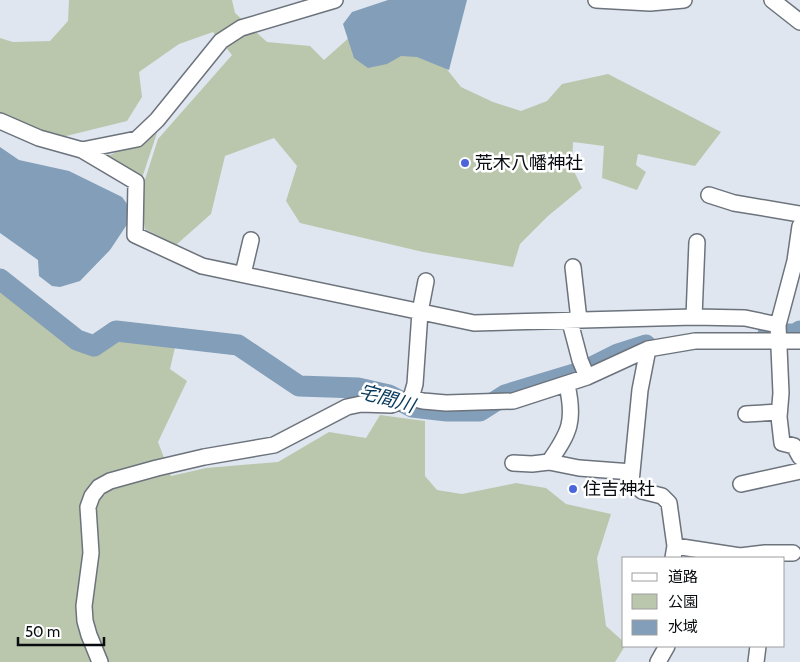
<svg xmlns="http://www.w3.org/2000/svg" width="800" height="662" font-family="Cabin,'Noto Sans JP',sans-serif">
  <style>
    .green { fill: #bbc7ad }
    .water { fill: #829eb8 }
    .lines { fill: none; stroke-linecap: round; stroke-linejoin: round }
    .river { stroke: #829eb8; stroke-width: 21 }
    .minor-casing { stroke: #6c737c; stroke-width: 18 }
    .minor { stroke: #fff; stroke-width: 15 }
    .poi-dot { fill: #4b66da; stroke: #fff; stroke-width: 2 }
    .labels { text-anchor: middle; stroke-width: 5; stroke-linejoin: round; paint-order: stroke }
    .poi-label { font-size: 18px; fill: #0a0d10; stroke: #fff; text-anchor: start }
    .water-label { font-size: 19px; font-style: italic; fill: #06385c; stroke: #fff }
  </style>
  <rect width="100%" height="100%" fill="#dfe6f0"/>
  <path class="green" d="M69,0H232L235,13L267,42L310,46L324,60L352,35L430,48L461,87L493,102L521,111L547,101L562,84L608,74L721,132L695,166L638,154L636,165L646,172L637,190L602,178L604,146L573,142L572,167L582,188L548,216L520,244L513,267L423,252L300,223L286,201L297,166L274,138L225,156L211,214L176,245L145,229L140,195L158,139L232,55L213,32L179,44L139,72L142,97L127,121L50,140L0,116V38L13,42L50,41L68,21Z
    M157,133L141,181L106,160L107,154L110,155Z
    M0,291L75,349L94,353L120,336L176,343L170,369L187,381L158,442L171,476L206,468L278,462L329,432L366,438L380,415L425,421V476L437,490L462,494L516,483L546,488L566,504L611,514L597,558L606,626L624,642L625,646L615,662H0Z"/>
  <path class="water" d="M388,0H467L449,70L417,57L401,56L387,64L368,68L354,58L343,24L352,12Z
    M0,147L19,160L69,171L122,197L130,208V220L110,250L80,281L60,287L52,286L39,276L38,260L0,233Z"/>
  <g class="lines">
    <path class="river" d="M0,279L77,340L94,346L116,331L238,345L299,386L358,388L389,395L412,407L447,411H480L505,395L584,371L618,354L646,345
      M768,334H796L800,331"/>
    <defs>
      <path id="minor" d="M596,0L650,3L684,0
        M772,0L800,22
        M0,121L39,138L82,150L136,182L135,235L202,266L474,323L694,317L745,318L778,325
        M82,150L137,139L157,120L221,41L241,28L335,0
        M709,195L734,203L800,214
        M800,226L795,261L778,325L781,393L779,417L782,443L794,446L800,457
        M573,267L579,320
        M243,274L251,240
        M694,317L697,242
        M570,322L580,360L587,377
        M648,349L640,390L631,482L642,491L662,496L669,503L675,546L673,558
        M411,398L415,384L420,312L426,281
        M746,414L779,412
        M549,462L579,468L632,472
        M513,463L532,464L549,462C570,432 575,421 567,385
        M741,484L800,471
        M675,546L740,556L765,553H793
        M100,662L89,635L85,621L84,606L91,553L88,507L92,496L99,487L110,481L157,468L204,457L274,445L347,407L361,404L391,405L411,398L423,401L446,403L513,401L587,377L648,349L695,341H800
        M658,662L667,646
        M756,662L758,646"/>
    </defs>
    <use href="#minor" class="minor-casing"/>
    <use href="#minor" class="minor"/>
  </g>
  <g class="poi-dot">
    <circle cx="465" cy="163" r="5"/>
    <circle cx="573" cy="489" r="5"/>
  </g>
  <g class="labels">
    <g class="poi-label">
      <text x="475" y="169">荒木八幡神社</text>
      <text x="583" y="495">住吉神社</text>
    </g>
    <g class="water-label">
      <text transform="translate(387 398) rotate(16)" y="7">宅間川</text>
    </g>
  </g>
  <rect x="622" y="557" width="162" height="90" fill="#ffffff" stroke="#9d9e9f"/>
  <rect x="632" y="573" width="25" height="8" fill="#ffffff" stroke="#9d9e9f"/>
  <text x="668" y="582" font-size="15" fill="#0a0d10">道路</text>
  <rect x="632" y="594" width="25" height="15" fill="#bbc7ad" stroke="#9d9e9f"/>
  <text x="668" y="607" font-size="15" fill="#0a0d10">公園</text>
  <rect x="632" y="620" width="25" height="15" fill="#829eb8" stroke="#9d9e9f"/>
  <text x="668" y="632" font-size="15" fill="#0a0d10">水域</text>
  <path d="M18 637v8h86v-8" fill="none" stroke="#0a0d10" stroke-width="2.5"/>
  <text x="25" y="637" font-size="15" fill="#0a0d10" stroke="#ffffff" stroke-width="4" paint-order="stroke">50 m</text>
</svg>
